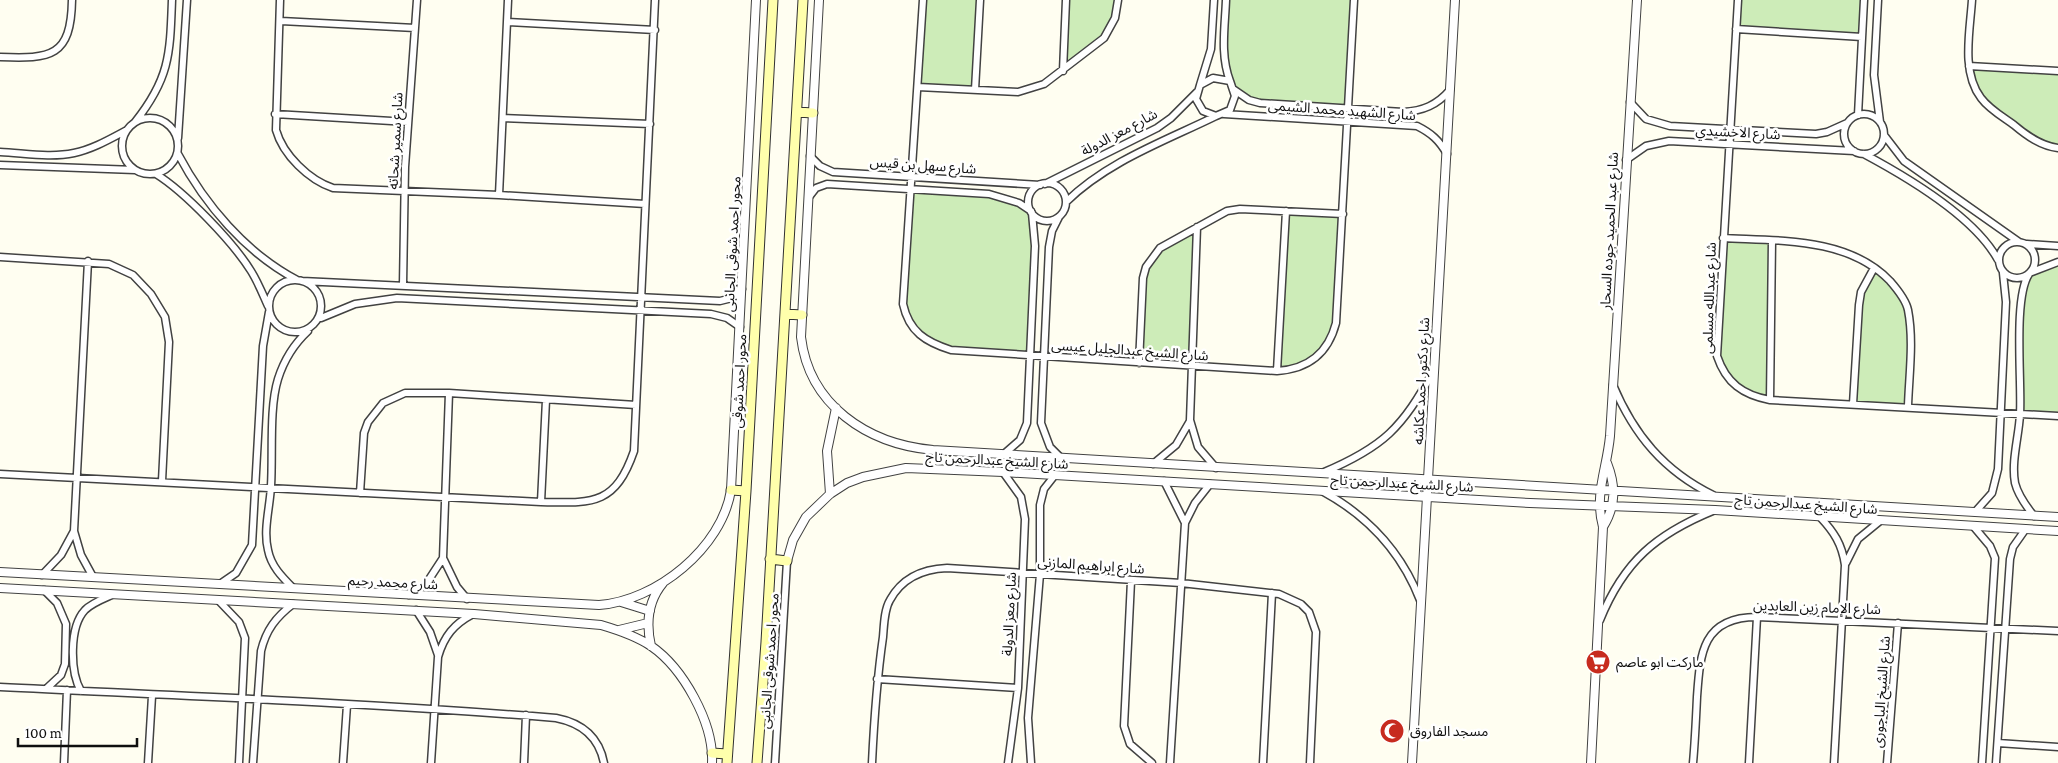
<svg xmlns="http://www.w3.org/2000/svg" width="2058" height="763" font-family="'Crimson Pro','Noto Sans Arabic',serif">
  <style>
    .green { fill: #cdecb8 }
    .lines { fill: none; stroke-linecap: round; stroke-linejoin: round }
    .minor-casing { stroke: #424242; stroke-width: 9 }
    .tertiary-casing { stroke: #424242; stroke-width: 10 }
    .secondary-casing { stroke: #313131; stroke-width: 11 }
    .minor { stroke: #fff; stroke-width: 6 }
    .tertiary { stroke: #fff; stroke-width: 8 }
    .secondary { stroke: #ffffac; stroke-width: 9 }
    .labels { text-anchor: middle; stroke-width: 5; stroke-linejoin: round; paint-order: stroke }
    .street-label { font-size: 14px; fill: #0f0f0f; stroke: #fff }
    .poi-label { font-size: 14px; fill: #0f0f0f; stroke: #fff; text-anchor: start }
  </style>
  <rect width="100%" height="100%" fill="#fffef1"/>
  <path class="green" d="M923,0H980L975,90L918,87Z
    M1066,0H1118C1113,35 1090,50 1063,71Z
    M1226,0H1354L1349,109L1260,103L1233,89L1224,47Z
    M1738,0H1864L1862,37L1736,29Z
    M1969,67L2058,71V148L2039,143L1987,106L1974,89Z
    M911,189L1004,197L1032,213L1033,224L1031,356L951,350L926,341L905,315Z
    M1286,211L1343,214L1336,323L1316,359L1277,371Z
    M1197,227L1191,366L1139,363L1143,278L1152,256Z
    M1723,238L1772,241L1770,400L1757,398L1727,378L1717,356Z
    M2058,262V416L2020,414L2021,302L2031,272Z
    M1874,268L1902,297L1908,309V406L1853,404L1859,305Z"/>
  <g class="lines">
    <defs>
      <path id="minor" d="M280,0L276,130C283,155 309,180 333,188L499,195L645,204
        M923,0L903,304C909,332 926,342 951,350L1277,371C1308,369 1328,354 1336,323L1354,0
        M1226,0C1225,27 1220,55 1230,81
        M1738,0L1717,356C1726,383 1743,395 1770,400L2058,416
        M1878,0L1874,75L1880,122
        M1972,0C1970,31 1961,72 1981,98C1989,109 2003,117 2014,125C2027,136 2041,146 2058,148
        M281,21L415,28
        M507,22L655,30
        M1736,29L1862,37
        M0,57C51,59 71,57 72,0
        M1969,66L2058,71
        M1063,71L1066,0
        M1213,78L1230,81L1235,96L1230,110L1216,116L1203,111L1196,99L1200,85Z
        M1200,85L1211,49L1214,0
        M918,87L1018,92L1044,84L1104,38L1115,18L1118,0
        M1233,89L1249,100L1260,103L1403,112C1423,111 1437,105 1450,90
        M975,90L980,0
        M1630,102L1646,119L1670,126L1816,134L1827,132L1847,123
        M275,114L408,122
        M1224,114L1417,126C1431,133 1439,140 1447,154
        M1844 134a20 20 0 1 1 40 0a20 20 0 1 1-40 0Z
        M1858,115L1864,0
        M122 146a28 28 0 1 1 56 0a28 28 0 1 1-56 0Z
        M503,118L650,124
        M135,122C170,78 170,54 172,0
        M1884,135L1904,161L2019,242
        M178,138L187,0
        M0,152C24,153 50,158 74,153C93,149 110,139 127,130
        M178,154C205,205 246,253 297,280
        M1864,154C1907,177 1975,217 1998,260
        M810,156L820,166L833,172L1040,185
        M1626,160L1646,146L1669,141L1854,151
        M0,165L135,170
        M156,174C185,192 233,242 251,271C258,282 263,295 268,306
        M1028 202a19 19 0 1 1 38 0a19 19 0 1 1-38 0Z
        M1045,184L1157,128L1171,118L1197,92
        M499,195L508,0
        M809,197L816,188L827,184L989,194L1019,203L1031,211
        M1066,202C1108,161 1165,141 1216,116
        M1059,217L1052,231L1049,247L1041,423L1050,447L1061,458
        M1197,227L1190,420L1198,447L1216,468
        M1723,238C1779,241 1848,237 1890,281C1897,289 1906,300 1908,310C1914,341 1909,375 1908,406
        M1999 260a18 18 0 1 1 36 0a18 18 0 1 1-36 0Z
        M2027,244L2058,246
        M0,257L109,264L133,275L151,294L165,317L169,342L162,481
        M88,261L74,531L81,555L93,577
        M2032,272L2058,262
        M2029,274C2013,298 2022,382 2020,414C2019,436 2011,461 2015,483C2018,495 2026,506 2034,516
        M269 306a26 26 0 1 1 52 0a26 26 0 1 1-52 0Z
        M302,281L720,301L728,299L742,289
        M403,285L405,167L417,0
        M321,318L355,304L397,298L711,314L727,318L740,327
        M1139,363L1143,278L1146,267L1160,248L1227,211L1240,209L1343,214
        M1277,371L1286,211
        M1613,385C1634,435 1664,471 1713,495
        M1770,400L1772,241
        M1853,404L1859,305L1861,292L1874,268
        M1004,454L1020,440L1027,423L1035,246L1032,213
        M1153,464L1176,445L1190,421
        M1003,472L1021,497L1025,519L1018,688L1008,763
        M1322,473C1384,447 1402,428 1434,370
        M0,474L541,502C592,503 615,506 634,451L655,0
        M1164,481L1185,523
        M1322,491C1368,516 1401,551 1420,600
        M360,493L364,433L368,422L383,403L405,393H449L636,405
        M541,502L546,400
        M1975,512L1992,493L1998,469L2006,302L2003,273
        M1820,517C1834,532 1842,544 1845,565L1834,763
        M1974,527L1990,546L1995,558L1982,763
        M443,558L457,587L467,599
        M1846,563L1858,539L1880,521
        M42,575L61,555L74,531
        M1131,581L1124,726L1130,744L1152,763
        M220,584L236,573L252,545L263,346L269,312
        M293,588C282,577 271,566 268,550C263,530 270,507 271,486C273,454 269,408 278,379C284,360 294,344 308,331
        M44,590L57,603L66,624L65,664L61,675L46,689
        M409,595L426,584L443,558L449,393
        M219,601L239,622L245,638L239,763
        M416,610L430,632L438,655
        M1600,620C1624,561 1656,534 1715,510
        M877,679L1018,688
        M0,687C185,696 371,703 556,718C582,723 599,737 604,763
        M81,691C70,672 69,627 85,610C92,603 103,599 112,595
        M1998,743L2058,747
        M64,763L67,690
        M148,763L152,696
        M253,763L261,651C266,630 276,617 293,604
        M343,763L347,705
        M431,763L438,657C444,636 454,624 473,614
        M524,763L526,715
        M775,763L787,561
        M872,763C874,721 877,679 883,637C884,626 884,610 890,600C902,578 923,569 947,568L1181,583L1279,594L1301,604L1309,612L1316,632L1310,763
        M1031,763L1028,718L1040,574V505L1044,489L1055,475
        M1170,763L1185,523L1195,503L1210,484
        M1263,763L1272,593
        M1693,763C1695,741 1696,719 1697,697C1700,654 1702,617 1757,617L2058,631
        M1749,763L1757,617
        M1887,763L1898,623
        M1996,763L2010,559L2013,547L2025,530"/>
      <path id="tertiary" d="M819,0L801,337C809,405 867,444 933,450L2058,517
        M830,494L827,451L836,408
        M1603,527C1616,506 1616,486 1607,463
        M787,561L793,540L806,517L830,494L847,483L863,477L906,468L1003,472L1530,503L1715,510L2058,531
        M0,572L599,605C656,601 722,548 731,490L756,0
        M0,588L474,614L601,625C618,630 636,636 651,646C683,668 714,723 712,763
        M621,602L650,611
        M619,630L648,623
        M651,646C646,624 648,601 663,583
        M1412,763L1455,0
        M1591,763L1603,527C1594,494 1607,469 1610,436L1637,0"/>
      <path id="secondary" d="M797,112L813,113
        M785,314L802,315
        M731,490L746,491
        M770,559L787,561
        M712,753L727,754
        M727,763L746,491L773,0
        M757,763L766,642L803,0"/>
    </defs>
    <use href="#minor" class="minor-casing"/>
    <use href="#tertiary" class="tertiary-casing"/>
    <use href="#secondary" class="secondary-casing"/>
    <use href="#minor" class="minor"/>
    <use href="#tertiary" class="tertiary"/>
    <use href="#secondary" class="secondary"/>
  </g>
  <defs>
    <symbol id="supermarket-disc" viewBox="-11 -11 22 22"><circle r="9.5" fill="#c72b1f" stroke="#fff"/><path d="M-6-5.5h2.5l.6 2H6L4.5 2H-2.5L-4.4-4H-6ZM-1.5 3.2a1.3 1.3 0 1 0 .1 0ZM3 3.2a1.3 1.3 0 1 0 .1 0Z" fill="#fff"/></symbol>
    <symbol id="mosque-disc" viewBox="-11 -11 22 22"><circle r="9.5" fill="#c72b1f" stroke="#fff"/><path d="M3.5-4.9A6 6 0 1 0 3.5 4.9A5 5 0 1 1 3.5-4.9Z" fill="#fff"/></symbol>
  </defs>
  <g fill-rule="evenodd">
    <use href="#supermarket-disc" x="1584" y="648" width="28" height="28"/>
    <use href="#mosque-disc" x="1378" y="717" width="28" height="28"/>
  </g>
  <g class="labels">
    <g class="street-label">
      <text transform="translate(1342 110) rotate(4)" y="5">شارع الشهيد محمد الشيمى</text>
      <text transform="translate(1119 132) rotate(-28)" y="5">شارع معز الدولة</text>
      <text transform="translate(1738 132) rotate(3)" y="5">شارع الاخشيدي</text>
      <text transform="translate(395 141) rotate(-87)" y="5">شارع سمير شحاته</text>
      <text transform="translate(923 165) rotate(4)" y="5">شارع سهل بن قيس</text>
      <text transform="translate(1609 231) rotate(-87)" y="5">شارع عبد الحميد جوده السحار</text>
      <text transform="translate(732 244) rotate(-87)" y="5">محور احمد شوقى الجانبى</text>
      <text transform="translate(1709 298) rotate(-88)" y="5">شارع عبدالله مسلمى</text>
      <text transform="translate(1130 350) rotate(4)" y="5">شارع الشيخ عبدالجليل عيسى</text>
      <text transform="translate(739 381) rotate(-87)" y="5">محور احمد شوقى</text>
      <text transform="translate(1421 381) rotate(-87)" y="5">شارع دكتور احمد عكاشه</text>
      <text transform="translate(997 460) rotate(3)" y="5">شارع الشيخ عبدالرحمن تاج</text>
      <text transform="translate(1402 483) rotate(3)" y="5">شارع الشيخ عبدالرحمن تاج</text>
      <text transform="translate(1806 504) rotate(4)" y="5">شارع الشيخ عبدالرحمن تاج</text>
      <text transform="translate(1091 565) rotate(4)" y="5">شارع ابراهيم المازنى</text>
      <text transform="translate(393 582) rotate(3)" y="5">شارع محمد رحيم</text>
      <text transform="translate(1817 607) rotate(2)" y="5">شارع الإمام زين العابدين</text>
      <text transform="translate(1009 614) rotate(-87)" y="5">شارع معز الدولة</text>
      <text transform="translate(769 661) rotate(-86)" y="5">محور احمد شوقى الجانبى</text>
      <text transform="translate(1881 692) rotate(-86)" y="5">شارع الشيخ الباجورى</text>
    </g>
    <g class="poi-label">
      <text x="1616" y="667">ماركت ابو عاصم</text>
      <text x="1410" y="736">مسجد الفاروق</text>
    </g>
  </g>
  <path d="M18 738v8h119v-8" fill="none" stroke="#0f0f0f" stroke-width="2.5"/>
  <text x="25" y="738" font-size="15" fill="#0f0f0f" stroke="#ffffff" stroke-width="4" paint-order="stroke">100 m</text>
</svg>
